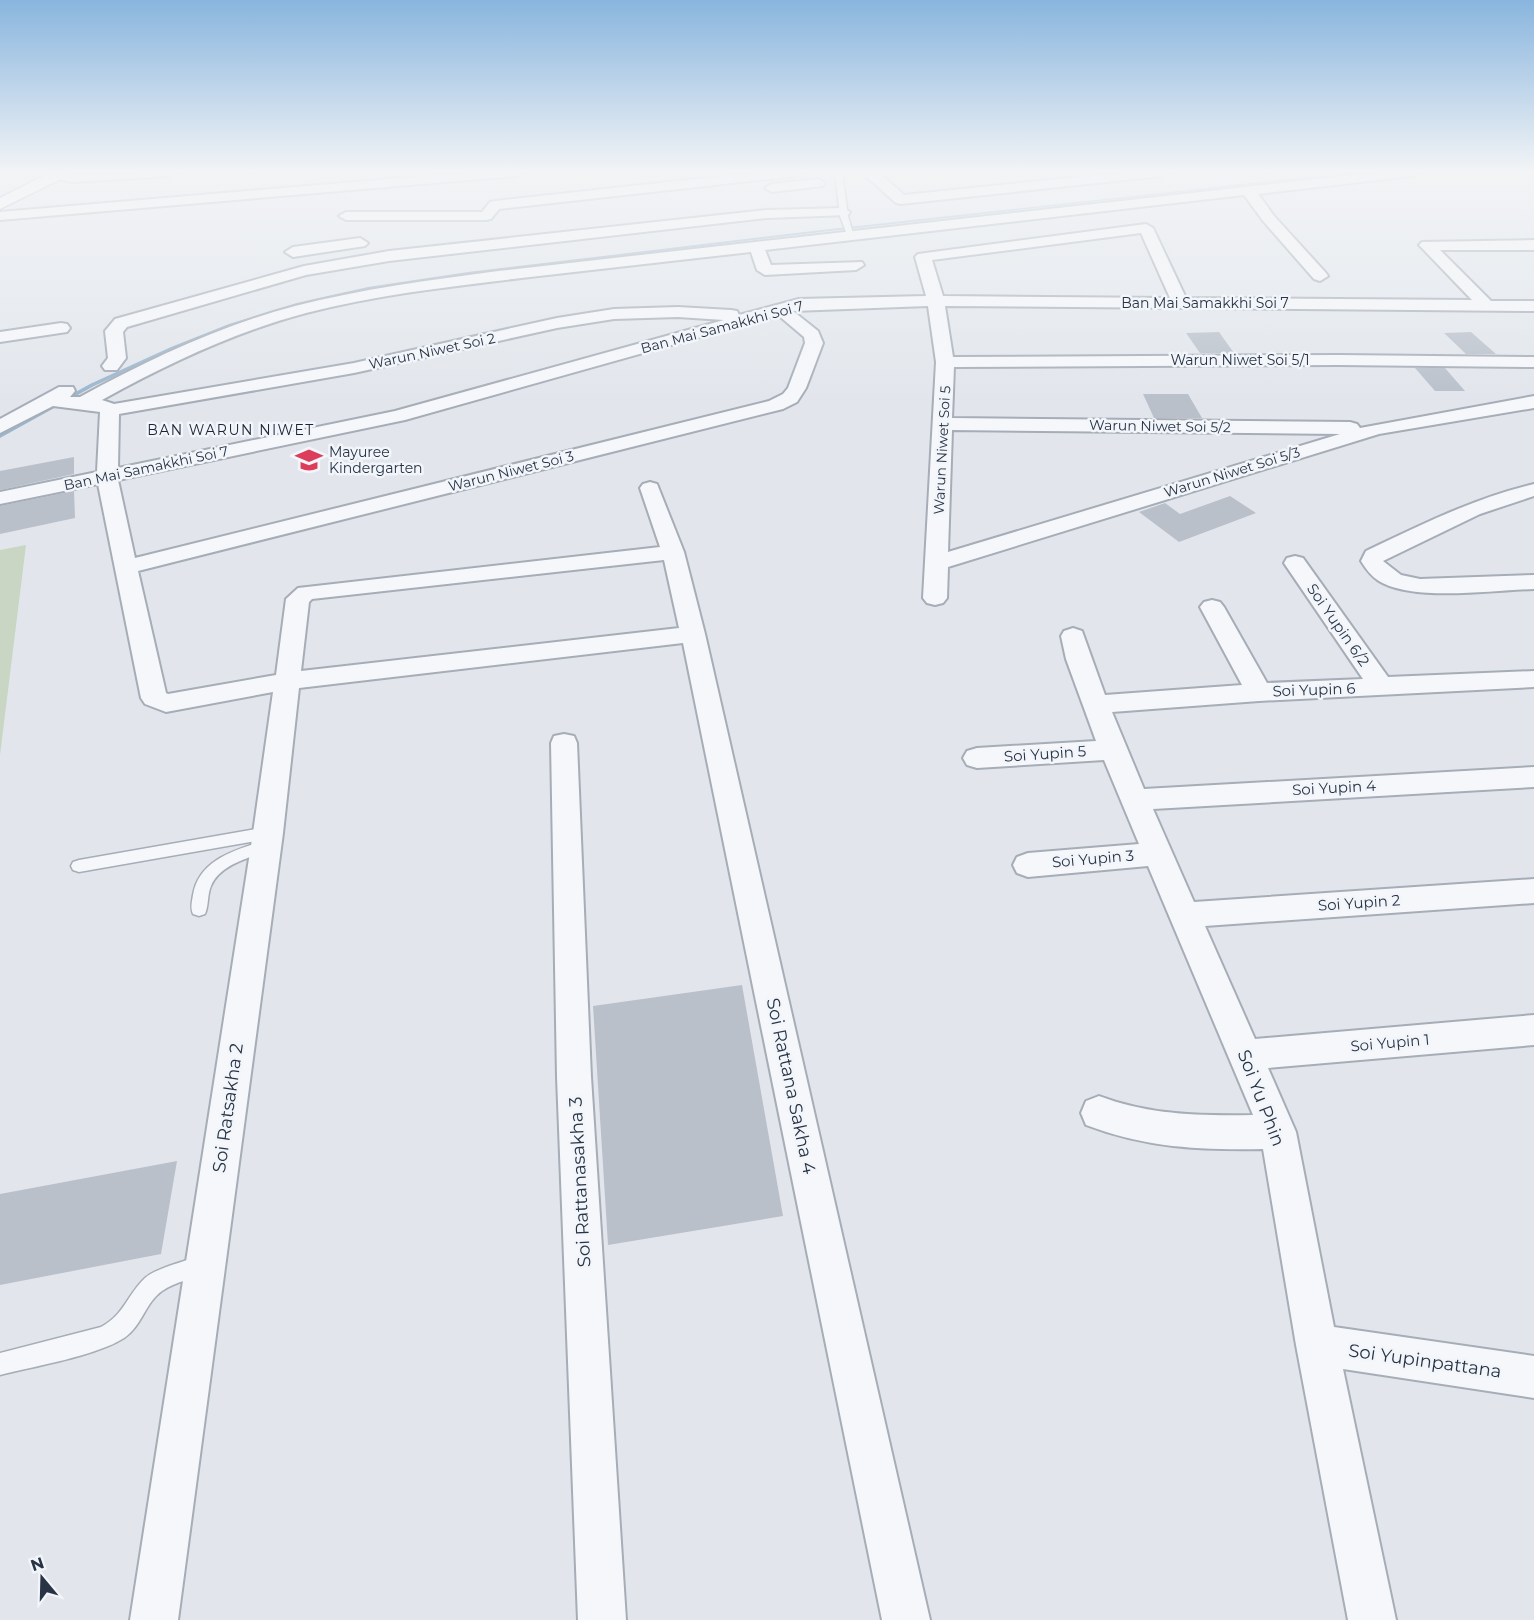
<svg xmlns="http://www.w3.org/2000/svg" width="1534" height="1620" font-family="Montserrat,sans-serif">
  <style>
    .green { fill: #c8d6c3 }
    .lines { fill: none; stroke-linecap: round; stroke-linejoin: round }
    .stream { fill: #9ab6cf; fill-rule: evenodd }
    .building { fill: #b9c0ca }
    .service-casing { stroke: #a6adb7; stroke-width: 3 }
    .minor-casing { stroke: #a6adb7; stroke-width: 4 }
    .primary-casing { stroke: #a0abb9; stroke-width: 3 }
    .service { fill: #f6f7fa; fill-rule: evenodd }
    .minor { fill: #f6f7fa; fill-rule: evenodd }
    .primary { fill: #fff; fill-rule: evenodd }
    .labels { text-anchor: middle; stroke-width: 5; stroke-linejoin: round; paint-order: stroke }
    .far-street-label { font-size: 14px; fill: #283446; stroke: #f2f5f9 }
    .far-neighbourhood-label { font-size: 14px; letter-spacing: 1.5px; fill: #1b2537; stroke: #f2f5f9 }
    .far-poi-label { font-size: 14px; fill: #283446; stroke: #f2f5f9; text-anchor: start }
    .street-label { font-size: 15px; fill: #283446; stroke: #f2f5f9 }
    .near-street-label { font-size: 18px; fill: #283446; stroke: #f2f5f9 }
  </style>
  <rect width="100%" height="100%" fill="#e2e6ec"/>
  <path class="green" d="M26,545L0,755V550Z"/>
  <g class="lines">
    <path class="stream" d="M1352,172H1362L830,231L468,274L368,289L300,305L233,326L175,349L94,386L0,438V434L90,384L171,347L229,324L297,303L368,287L468,272L830,229Z"/>
  </g>
  <path class="building" d="M1219,332L1234,353H1200L1186,333Z
    M1471,332L1496,354H1466L1444,333Z
    M1415,368H1445L1465,391H1435Z
    M1143,394H1188L1202,418H1154Z
    M74,457V474L0,490V471Z
    M74,491L75,518L0,534V506Z
    M1230,496L1256,513L1179,542L1139,512L1165,503L1180,514Z
    M742,985L783,1216L608,1245L593,1006Z
    M177,1161L161,1254L0,1285V1194Z"/>
  <g class="lines">
    <defs>
      <path id="service" d="M835,172H842L848,216L854,237L847,235L840,216Z
        M268,827L273,829L276,833L273,837L268,839L79,872L73,870L71,866L73,862L79,860Z
        M266,840L271,842L274,846L271,850C252,857 220,864 211,886C207,895 209,905 205,914L199,916L193,914C190,907 192,902 193,895C199,859 236,850 266,840Z
        M202,1255L209,1258L212,1265L209,1272C195,1278 175,1282 162,1291C145,1303 142,1326 124,1338C96,1356 35,1366 0,1375V1353L101,1327C125,1314 127,1295 145,1278C156,1268 187,1261 202,1255Z"/>
      <path id="minor" d="M52,172L73,174L176,172L169,176L73,182L50,178L48,175Z
        M471,172H523L516,176L0,220V212Z
        M761,172H803L796,176L499,209L491,219L486,220H346L339,216L346,212H482L490,202L495,201Z
        M865,172H878L904,195L1126,172H1168L1161,176L901,204L896,203L866,176Z
        M1379,172H1419L1412,176L1258,194L1274,216L1326,273L1328,276L1320,281L1314,279L1264,222L1244,195L765,250L771,265L862,262L864,265L856,270L765,275L757,270L751,252C677,260 603,269 530,277C455,286 379,294 306,313C235,332 167,364 102,400L114,404L354,363L557,318L614,309L678,307L731,310L737,311L739,315L799,299L926,296L915,257L918,254L1146,224L1153,228L1186,298L1472,300L1422,248L1419,245L1422,242L1534,240V250H1440L1491,301H1534V311L945,306L953,357L1339,355L1534,357V367L1339,365L954,367L952,418L1350,422L1357,424L1360,428L1534,396V408L1379,434L948,567L947,598L943,603L935,605L927,603L923,598L936,362L928,306L793,311L818,331L823,343L806,388L797,402L783,409L138,571L166,693L168,694L276,675L286,599L298,588L660,547L640,488L643,484L650,482L657,484L684,552L705,634L930,1620H882L683,643L299,688L283,833L178,1620H130L253,833L273,692L166,712L145,704L141,698L98,484L0,504V492L97,472L100,412L53,406L0,433V419L59,387H73L75,391L70,397H80C148,360 219,326 295,306C361,289 430,280 498,271ZM1141,233L1170,298L943,296L932,260ZM778,315L804,337L805,343L788,388L783,394L769,401L135,558L118,480L405,420ZM678,317L724,320L395,411L118,468L119,414L354,373L557,328L614,319ZM952,430L1340,434L948,552ZM664,560L679,628L301,671L309,602L312,599Z
        M818,179L825,183L823,186L772,192L765,188L772,184Z
        M843,208L850,212L848,215L767,218L389,261L306,275L127,327L123,332L126,358L117,370H105L102,366L108,358L105,331L115,319L304,266L389,251L767,210Z
        M360,238L368,243L365,246L293,257L285,252L293,247Z
        M61,323L67,324L70,328L67,332L0,342V332Z
        M1534,484V496L1480,514L1383,561L1401,575L1420,579L1534,575V589C1494,590 1413,602 1379,581C1371,576 1366,569 1361,561L1366,551C1421,525 1474,498 1534,484Z
        M1295,556L1303,558L1388,677L1534,671V687L1259,701L1112,712L1144,789L1534,767V787L1153,809L1194,902L1534,879V903L1205,926L1255,1039L1534,1015V1045L1268,1068L1296,1132L1334,1327L1534,1356V1398L1343,1369L1396,1620H1348L1296,1345L1263,1149C1200,1150 1146,1148 1086,1125L1081,1113L1086,1101L1099,1096C1149,1115 1201,1116 1253,1115L1148,866L1028,877L1017,873L1013,865L1017,857L1028,853L1139,844L1104,760L977,768L967,765L963,758L967,751L977,748L1096,741L1066,659L1061,636L1064,631L1073,628L1082,631L1105,695L1242,685L1200,607L1204,602L1212,600L1220,602L1224,607L1267,683L1363,679L1284,563L1287,558Z
        M564,734L574,736L577,743L591,1077L626,1620H578L557,1077L551,743L554,736Z"/>
      <path id="primary" d="M51,172H71L69,175L0,209V198Z"/>
    </defs>
    <use href="#service" class="service-casing"/>
    <use href="#minor" class="minor-casing"/>
    <use href="#primary" class="primary-casing"/>
    <use href="#service" class="service"/>
    <use href="#minor" class="minor"/>
    <use href="#primary" class="primary"/>
  </g>
  <linearGradient id="sky" x2="0" y2="1"><stop stop-color="#89b5de"/><stop offset="0.43" stop-color="#f2f4f6"/><stop offset="1" stop-color="#f2f4f6" stop-opacity="0"/></linearGradient>
  <rect width="1534" height="399" fill="url(#sky)"/>
  <defs>
    <symbol id="school-bare" viewBox="-9 -9 18 18"><path d="M0-5L7-2L0 1L-7-2ZM-4 1L0 2.5L4 1V4Q0 6-4 4Z" fill="#db3d5b" stroke="#f2f5f9" stroke-width="2.5" paint-order="stroke"/></symbol>
  </defs>
  <g fill-rule="evenodd">
    <use href="#school-bare" x="290" y="441" width="38" height="38"/>
  </g>
  <g class="labels">
    <g class="far-street-label">
      <text x="1205" y="308">Ban Mai Samakkhi Soi 7</text>
      <text transform="translate(722 327) rotate(-15)" y="5">Ban Mai Samakkhi Soi 7</text>
      <text transform="translate(432 351) rotate(-12)" y="5">Warun Niwet Soi 2</text>
      <text x="1240" y="365">Warun Niwet Soi 5/1</text>
      <text transform="translate(1160 426) rotate(1)" y="5">Warun Niwet Soi 5/2</text>
      <text transform="translate(942 450) rotate(-87)" y="5">Warun Niwet Soi 5</text>
      <text transform="translate(146 468) rotate(-12)" y="5">Ban Mai Samakkhi Soi 7</text>
      <text transform="translate(511 471) rotate(-14)" y="5">Warun Niwet Soi 3</text>
      <text transform="translate(1232 472) rotate(-17)" y="5">Warun Niwet Soi 5/3</text>
    </g>
    <g class="far-neighbourhood-label">
      <text x="231" y="435">BAN WARUN NIWET</text>
    </g>
    <g class="far-poi-label">
      <text x="329" y="457">Mayuree<tspan x="329" dy="16">Kindergarten</tspan></text>
    </g>
    <g class="street-label">
      <text transform="translate(1338 625) rotate(55)" y="5">Soi Yupin 6/2</text>
      <text transform="translate(1314 690) rotate(-2)" y="5">Soi Yupin 6</text>
      <text transform="translate(1045 754) rotate(-4)" y="5">Soi Yupin 5</text>
      <text transform="translate(1334 788) rotate(-3)" y="5">Soi Yupin 4</text>
      <text transform="translate(1093 859) rotate(-5)" y="5">Soi Yupin 3</text>
      <text transform="translate(1359 903) rotate(-4)" y="5">Soi Yupin 2</text>
      <text transform="translate(1390 1043) rotate(-5)" y="5">Soi Yupin 1</text>
    </g>
    <g class="near-street-label">
      <text transform="translate(791 1086) rotate(78)" y="6">Soi Rattana Sakha 4</text>
      <text transform="translate(1261 1098) rotate(69)" y="6">Soi Yu Phin</text>
      <text transform="translate(228 1108) rotate(-82)" y="6">Soi Ratsakha 2</text>
      <text transform="translate(580 1182) rotate(-93)" y="6">Soi Rattanasakha 3</text>
      <text transform="translate(1425 1361) rotate(8)" y="6">Soi Yupinpattana</text>
    </g>
  </g>
  <g transform="translate(42 1578) rotate(341)" stroke="#f2f5f9" stroke-width="4.5" paint-order="stroke">
  <path d="M0-4.5L10 22L0 15L-10 22Z" fill="#283446"/>
  <text y="-9" font-size="16" font-weight="bold" text-anchor="middle" fill="#283446">N</text>
  </g>
</svg>
